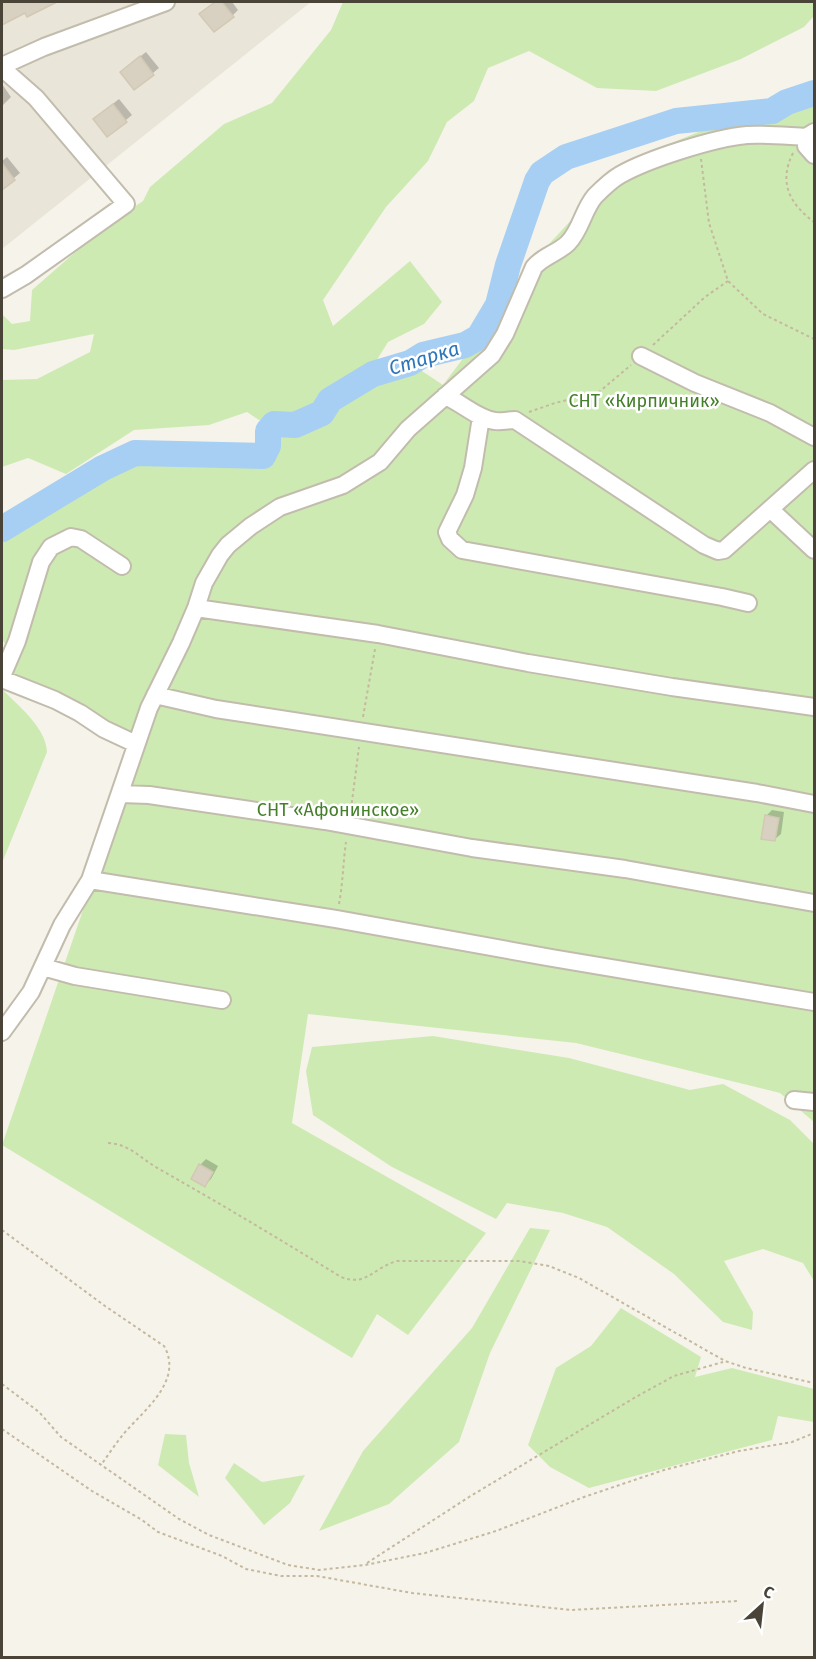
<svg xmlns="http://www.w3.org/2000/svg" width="816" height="1659" font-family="'Fira Sans',sans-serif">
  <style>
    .residential { fill: #eae5d9 }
    .green { fill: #ceeab3 }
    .shadow { fill: #0003 }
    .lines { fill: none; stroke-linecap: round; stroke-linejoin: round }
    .river { stroke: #a7cff3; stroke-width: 26 }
    .building { fill: #d8d0c0; stroke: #d3c8b3; stroke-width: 1.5 }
    .minor-casing { stroke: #c2bcad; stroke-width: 20 }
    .path { stroke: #c4b99e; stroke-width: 2; stroke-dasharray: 3 3; stroke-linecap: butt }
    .minor { stroke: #fff; stroke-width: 16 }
    .labels { text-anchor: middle; stroke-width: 5; stroke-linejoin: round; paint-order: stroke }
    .park-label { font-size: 18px; fill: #447f29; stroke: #fff }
    .water-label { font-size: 20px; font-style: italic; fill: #2d76ba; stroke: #fff }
  </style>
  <rect width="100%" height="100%" fill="#f6f3eb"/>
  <path class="residential" d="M2,2H311L2,249Z"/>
  <path class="green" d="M343,2H814V16L804,27L741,59L656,91L597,88L529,51L488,68L474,101L447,122L428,161L386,207L323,300L333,326L410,261L442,302L424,324L388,342L375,363L323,395L320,407L293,416L259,420L247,412L209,425L134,430L66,474L28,458L2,467V380L37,379L90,352L94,334L14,350L2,349V314L12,324L30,321L32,290L104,227L143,201L150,187L224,124L272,103L331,30Z
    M814,85V1122L780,1093L576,1043L308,1014L292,1123L486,1233L408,1335L377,1314L352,1358L2,1145L141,742L2,676V652L5,644L2,639V536L37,515L39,507L103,468L135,453L263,456L268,446V431L274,424L295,425L322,413L330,400L373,374L410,363L443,385L549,244L625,162Z
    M2,689C18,706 46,727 47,752L2,863Z
    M433,1036L569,1058L690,1090L723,1084L790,1120L814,1144V1281L803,1263L763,1249L724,1261L753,1312L752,1330L723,1322L674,1274L607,1227L563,1213L507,1203L496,1219L392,1167L313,1115L306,1071L312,1047Z
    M530,1228L550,1230L490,1353L459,1442L389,1504L319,1531L363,1451L472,1328Z
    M621,1308L701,1357L695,1377L732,1368L814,1389V1422L778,1416L772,1440L589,1488L550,1467L528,1445L556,1368L591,1346Z
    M165,1434L186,1435L189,1463L199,1497L158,1465Z
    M234,1463L262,1482L305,1475L290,1503L264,1525L225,1478Z"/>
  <path class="shadow" d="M2,2H51L48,4L25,11L2,23Z
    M216,2H232L238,10L233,15L207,8Z
    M146,52L159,68L135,88L128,66Z
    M2,84L11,97L2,106Z
    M119,99L132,115L108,135L101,113Z
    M7,157L20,173L2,188V161Z
    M772,810L784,812L781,834L775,839L766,816Z
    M206,1159L218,1166L211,1179L205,1185L200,1165Z"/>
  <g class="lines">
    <path class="river" d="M2,529L103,468L135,453L263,456L268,446V431L274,424L295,425L322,413L330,400L373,374L410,363L423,355L465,345L479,337L498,305L508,265L537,181L542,173L566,157L676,121L772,111L787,102L814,93"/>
  </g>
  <path class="building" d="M2,2H57L27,17L25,13L2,25Z
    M215,2H222L234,17L214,32L199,14Z
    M140,56L154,75L134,90L120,72Z
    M113,104L127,122L107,137L93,119Z
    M2,163L15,180L2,190Z
    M765,815L779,818L775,841L761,839Z
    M199,1164L213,1172L205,1187L191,1179Z"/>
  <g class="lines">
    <defs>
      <path id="minor" d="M2,66L44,47L166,2
        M2,68L36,98L126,204L26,275L2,289
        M814,132L806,137V146L814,155
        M641,356L695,383L770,413L814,437
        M445,396C462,403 478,419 495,421C501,422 509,420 515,420L704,545L718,551L724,550L814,470
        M481,417L473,468L465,495L447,532L450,539L462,550L722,597L748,603
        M770,509L814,550
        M196,608L378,634L528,663L672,687L814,707
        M2,676L17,641L41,562L51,547L71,537L81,539L122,566
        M2,679L55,700L80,713L104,729L136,744
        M155,695L216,709L757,793L814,804
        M120,794L149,795L325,821L472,848L625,869L814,903
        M90,880L336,919L552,958L814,1002
        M43,967L75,976L222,1000
        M2,1032L31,992L62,925L90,880L149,708L181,643L196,608L204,583L220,555L228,545L251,526L280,507L343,485L380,462L408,429L492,355L505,334L534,267C543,256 558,253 568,243C581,230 583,210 595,196C602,189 611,180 620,175C648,159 714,138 747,135C767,134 786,136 806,137
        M794,1100L814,1102"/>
    </defs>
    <use href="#minor" class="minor-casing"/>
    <path class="path" d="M793,153C778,183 790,204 814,222
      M701,159L709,223L728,281L763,314L814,339
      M653,345L705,297L728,281
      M529,412L555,403L599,392L631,365
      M363,717L375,649
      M351,809L359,747
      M339,904C343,883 343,863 346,842
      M108,1143C130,1144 141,1159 159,1169C221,1204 281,1240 341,1277C366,1287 373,1268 397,1261H519L549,1266L579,1278L725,1361L746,1368L814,1383
      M2,1230L105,1306L164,1346C183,1379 147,1408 127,1430C117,1441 109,1454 101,1465
      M2,1384L39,1412L61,1437L179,1519L209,1535L288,1565L319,1570L365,1565L425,1553L496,1531L584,1497L664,1470L739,1451L792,1442L814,1433
      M2,1429L92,1491L142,1520L158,1532L222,1556L246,1569L281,1576H317L412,1593L571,1610L738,1601
      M367,1563L469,1497L634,1398L674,1376L723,1362"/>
    <use href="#minor" class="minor"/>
  </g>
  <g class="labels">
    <g class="park-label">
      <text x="644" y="407">СНТ «Кирпичник»</text>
      <text x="338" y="816">СНТ «Афонинское»</text>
    </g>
    <g class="water-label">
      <text transform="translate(424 358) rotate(-17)" y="7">Старка</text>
    </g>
  </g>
  <rect width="816" height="1659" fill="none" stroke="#4a4438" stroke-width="6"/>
  <g transform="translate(762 1605) rotate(27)" stroke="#ffffff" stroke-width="4.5" paint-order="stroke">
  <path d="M0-4.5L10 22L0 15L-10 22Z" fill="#4a4438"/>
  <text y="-9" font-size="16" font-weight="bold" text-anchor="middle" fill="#4a4438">С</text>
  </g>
</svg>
